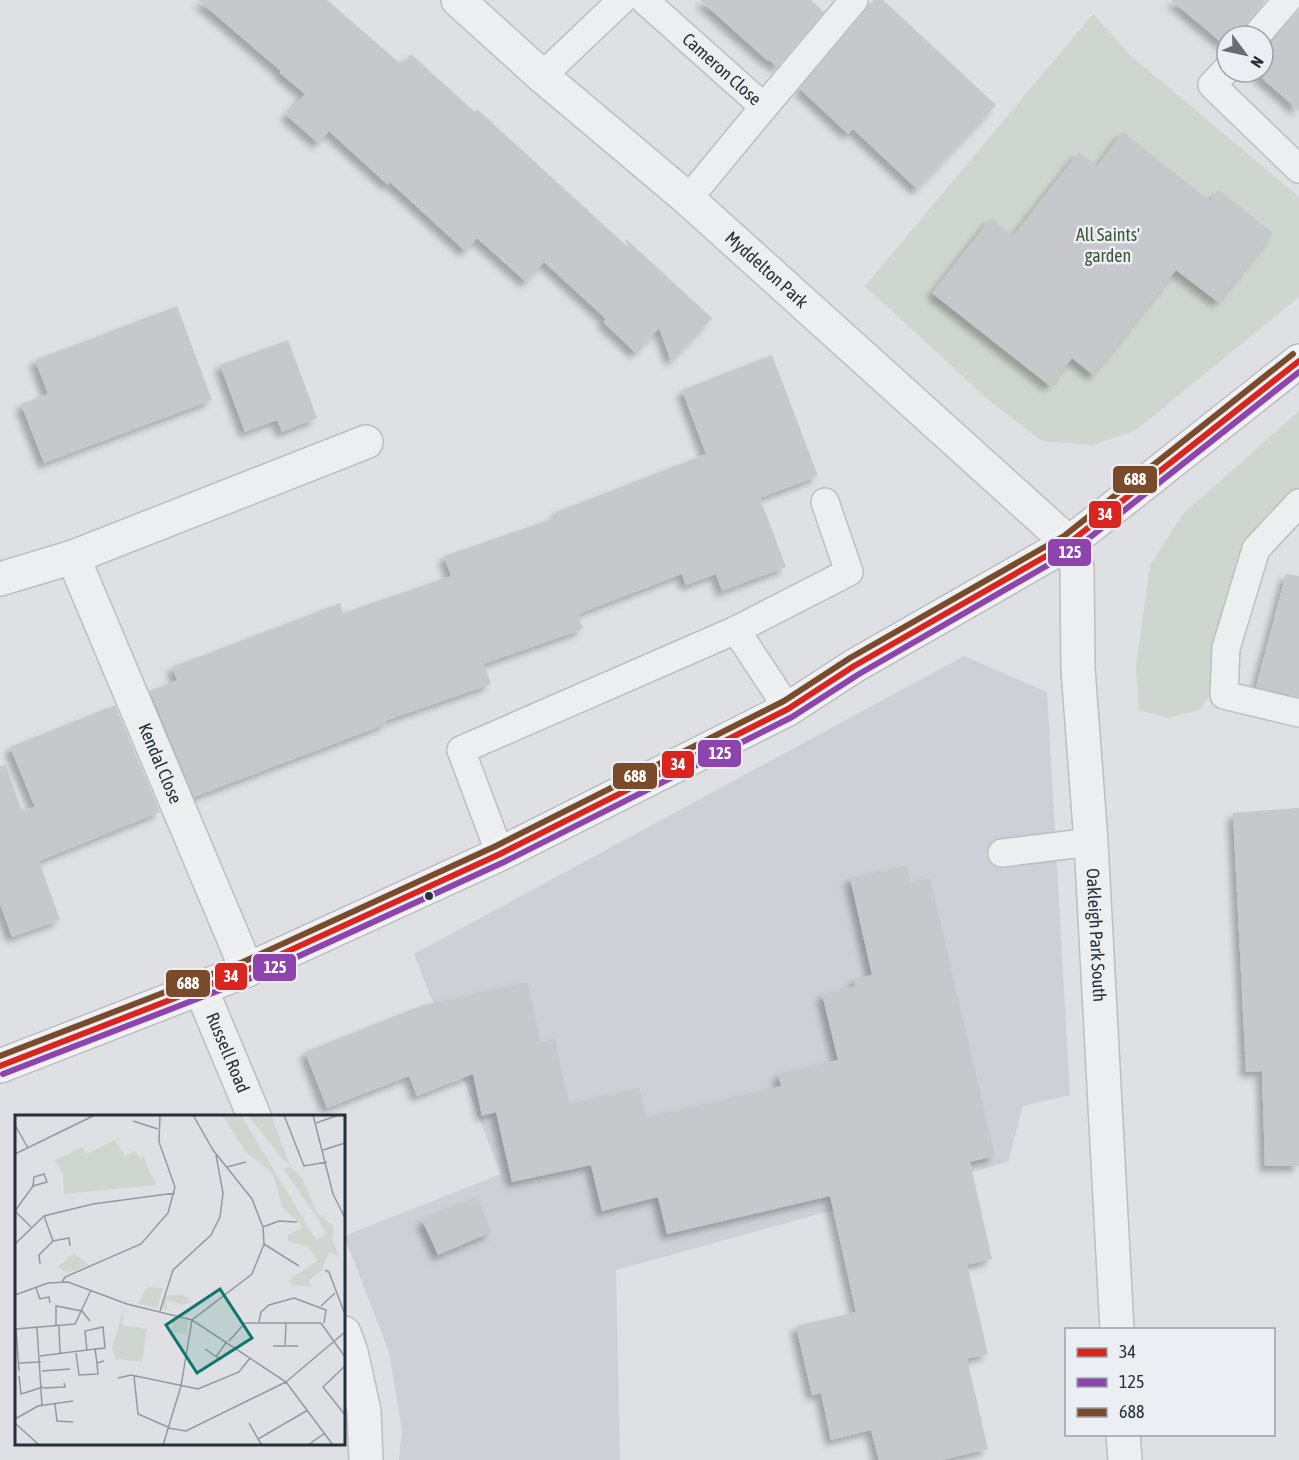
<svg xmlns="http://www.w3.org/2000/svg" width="1299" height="1460" font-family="'Asap Condensed',sans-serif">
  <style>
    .built { fill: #cdd0d6 }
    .green { fill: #cfd6cf }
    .building { fill: #c6c8cb; filter: url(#shadow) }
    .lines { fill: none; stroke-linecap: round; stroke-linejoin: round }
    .service-casing { stroke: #bcbec1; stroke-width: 30 }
    .minor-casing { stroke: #bcbec1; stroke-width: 36 }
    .tertiary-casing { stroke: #bcbec1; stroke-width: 36 }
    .primary-casing { stroke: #bbbdc0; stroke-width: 36 }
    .service { stroke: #edeef0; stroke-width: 27 }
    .minor { stroke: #edeef0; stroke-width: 33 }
    .tertiary { stroke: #edeef0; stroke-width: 33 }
    .primary { stroke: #f2f3f4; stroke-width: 33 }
    .bus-1-casing { stroke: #ebeff3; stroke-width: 10 }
    .bus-2-casing { stroke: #ebeff3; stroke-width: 10 }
    .bus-3-casing { stroke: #ebeff3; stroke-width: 10 }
    .bus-1 { stroke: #dc241f; stroke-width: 6 }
    .bus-2 { stroke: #8e44ad; stroke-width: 6 }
    .bus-3 { stroke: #7a4b2a; stroke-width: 6 }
    .bus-dot { fill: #272f3a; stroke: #ebeff3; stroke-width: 2 }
    .labels { text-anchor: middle; stroke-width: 5; stroke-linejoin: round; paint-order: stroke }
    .street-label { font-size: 18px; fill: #272f3a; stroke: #ebeff3 }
    .park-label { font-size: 18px; fill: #3d5436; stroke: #ebeff3 }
    .inset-road { fill: none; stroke: #95999f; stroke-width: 1.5 }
    .view { fill: #0f766e; fill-opacity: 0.15; stroke: #0f766e; stroke-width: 3 }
    .inset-edge { fill: none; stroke: #272f3a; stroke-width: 3 }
    .line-badge { stroke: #ebeff3; stroke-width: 2 }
    .badge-label { font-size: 16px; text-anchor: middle; font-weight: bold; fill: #fff }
  </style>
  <defs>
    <filter id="shadow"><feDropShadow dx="-5.5" dy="5.5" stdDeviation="3" flood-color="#0004"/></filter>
  </defs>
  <rect width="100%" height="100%" fill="#dee0e3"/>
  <path class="built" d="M964,656L1047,692L1070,1095L1023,1106L1008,1162L616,1270L620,1460H399L402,1430L389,1352L344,1236L501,1174L414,954Z"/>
  <path class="green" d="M1093,14L1130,55L1299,197V297L1136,430L1093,445L1042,441L986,398L865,286Z
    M1299,411V495L1250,546L1212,692L1200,710L1167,718L1139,710L1136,667L1150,565L1184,513Z"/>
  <path class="building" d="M198,0H327L402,65L411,54L475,112L477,109L629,248L625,238L712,318L671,361L659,328L636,353L603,322L606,319L544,262L526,282L477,238L465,251L390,182L388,185L329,131L318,143L286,115L305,94L280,73L281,71Z
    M700,0H811L824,12L777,67L769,60L768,61Z
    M874,0H883L996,105L917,189L853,129L848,134L800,89Z
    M1171,0H1266L1244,26L1241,36H1227V47Z
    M1299,10V111L1255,72H1263V50Z
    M1123,132L1210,201L1219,190L1273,233L1218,302L1176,270L1093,375L1072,358L1050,386L932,293L991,218L1013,236L1079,152L1097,166Z
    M177,306L212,400L44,463L21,404L48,394L35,360Z
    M288,340L317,418L282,432L277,420L245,432L220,365Z
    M772,355L818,476L760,498L786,567L722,591L716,574L686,585L682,574L578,614L583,629L484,664L491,684L385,721L386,724L194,797L150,691L177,680L172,667L340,603L343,613L451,576L444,556L558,517L556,512L706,454L682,390Z
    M1286,574L1299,576V697L1256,687Z
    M115,705L160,812L39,861L60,920L12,937L0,904V766L6,765L22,811L35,807L10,747Z
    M1299,808V1166H1265L1262,1071L1246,1072L1233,813Z
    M907,865L911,882L930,878L995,1156L970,1162L992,1259L967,1265L988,1354L967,1359L988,1449L942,1460H879L871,1430L831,1440L821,1393L812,1395L796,1326L856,1312L830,1196L667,1234L658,1197L602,1211L591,1165L512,1182L496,1112L482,1116L473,1074L417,1096L409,1076L327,1108L305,1052L423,1005L527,982L541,1042L555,1039L569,1104L639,1088L647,1117L781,1086L778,1074L838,1060L822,994L855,986L854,979L872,975L850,878Z
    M477,1197L492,1232L438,1255L422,1220Z"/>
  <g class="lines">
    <defs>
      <g id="service">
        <path id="s1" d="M644,0L764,107L688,199"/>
        <path d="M1256,36L1287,0"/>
        <path d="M1227,69L1212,85L1299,169"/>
        <path d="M542,76L622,0"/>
        <path d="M764,107L854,0"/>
        <path d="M1299,503L1256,549L1226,648L1224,695L1299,713"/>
        <path d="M736,630L788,709"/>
        <path d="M1002,853L1091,842"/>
        <path d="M500,854L461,750L736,630L849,572L825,502"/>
      </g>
      <g id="minor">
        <path id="s2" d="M458,0L542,76L688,199L1069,543"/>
        <path id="s3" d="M73,557L247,970"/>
        <path d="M0,579L73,557L366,442"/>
        <path id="s4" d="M201,989L254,1116"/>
        <path d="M344,1333L351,1352L364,1411L366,1460"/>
      </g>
      <g id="tertiary">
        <path id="s5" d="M1069,543L1077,568L1078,669L1091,842L1117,1330"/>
        <path d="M1123,1434L1125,1460"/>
      </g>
      <path id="primary" d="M0,1066L247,970L500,854L788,709L854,666L1069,543L1299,361"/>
    </defs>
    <use href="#service" class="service-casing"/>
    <use href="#minor" class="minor-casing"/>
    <use href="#tertiary" class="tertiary-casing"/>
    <use href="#primary" class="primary-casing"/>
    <use href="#service" class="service"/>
    <use href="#minor" class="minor"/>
    <use href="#tertiary" class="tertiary"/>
    <use href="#primary" class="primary"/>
    <defs>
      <path id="bus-1" d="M0,1066L247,970L500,854L788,709L854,666L1069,543L1299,361"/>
      <path id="bus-2" d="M3,1074L251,978L504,862L792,717L859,674L1074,550L1299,372"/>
      <path id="bus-3" d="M0,1056L243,962L496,846L784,701L850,658L1064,536L1293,354"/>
    </defs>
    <use href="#bus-1" class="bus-1-casing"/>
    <use href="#bus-2" class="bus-2-casing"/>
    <use href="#bus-3" class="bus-3-casing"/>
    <use href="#bus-1" class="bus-1"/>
    <use href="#bus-2" class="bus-2"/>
    <use href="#bus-3" class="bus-3"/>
  </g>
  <circle class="bus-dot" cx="429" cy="896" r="5"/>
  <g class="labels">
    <g class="street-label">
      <text dy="6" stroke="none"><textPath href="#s1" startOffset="104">Cameron Close</textPath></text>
      <text dy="6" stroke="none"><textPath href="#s2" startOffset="410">Myddelton Park</textPath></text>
      <text dy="6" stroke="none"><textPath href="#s3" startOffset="224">Kendal Close</textPath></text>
      <text dy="6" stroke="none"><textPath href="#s5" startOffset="394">Oakleigh Park South</textPath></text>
      <text dy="6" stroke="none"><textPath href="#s4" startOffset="69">Russell Road</textPath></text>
    </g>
    <g class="park-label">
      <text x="1108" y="241">All Saints'<tspan x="1108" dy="21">garden</tspan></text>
    </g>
  </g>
  <g transform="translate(15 1115)">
    <rect width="330" height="330" fill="#dee0e3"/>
    <path d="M207,0H226L301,125L312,118L269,54L275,51L287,63L301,96L319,112L317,123L330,158L323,141L314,138L307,155L294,166L296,172L276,170L274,165L303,145L292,131L273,127V120L288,112L267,92L258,59L231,37ZM233,0H256L275,50L268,45ZM100,25L110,41L121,36L124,43L128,41L141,70L49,79L48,59L40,45L67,32L72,39ZM59,138L74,150L50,159L52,153L49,157L43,152ZM132,172L148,173L142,193L123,189ZM167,179L178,187L167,190L152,185L151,192L156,196L147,194L150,181ZM109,191L107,210L132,214L127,247L101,244L97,234ZM159,201L173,206L172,219L156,217Z" fill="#cfd6cf"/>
    <path class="inset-road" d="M269,0L289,51L312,47M298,0L318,79L330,103M118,6L143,14M301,8L324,0M0,10L13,33M308,35L330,28M0,39L80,0M212,52L231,47M29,59L32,67L18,71L19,62ZM0,96L18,71M0,96L16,112M29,101L38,126L54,123L55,131M248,112L264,106L282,107M0,129L29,101L78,89L160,78M249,129L284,151M25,149L24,140L38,126M310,155L314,157L329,197M47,167L50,162L126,129L153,98L160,72L144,27L145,0M21,173L25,184L34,182L35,188M0,180L33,168L53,167L112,189L177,205L271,267L318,330M306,191L320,178M145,196L158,155L196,120L205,102L208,78L201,40M244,207L246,197L254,190L279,183L311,195L309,208M41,211V191L67,196L75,206M44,211L45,238M22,213L27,291M214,226L230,208H306L330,242M258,231H283M270,231L271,208M190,234L206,245M72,236L70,216L88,212L90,233L80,234L82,248M61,238L64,260L83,259L82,248L89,246M25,241L80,234M201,242L212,226M4,248L26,247M330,251L308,272L330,300M4,256L1,214L60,209L76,175M27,256L55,254M4,261L6,279L28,272M119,261L123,299L153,312M103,263L116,260L183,274L224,257L235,243M271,267L330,217M28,273L50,272L49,268M40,289L42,306L58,307M0,304L23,291L58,286M0,308L24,330M234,308L243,324M153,313L171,316L271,267M148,330L166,271L177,205L237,159L249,129L248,112L237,84L198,35L178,0M247,330L243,324L293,295M293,330L310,318"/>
    <path class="view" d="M205,174L237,223L182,258L151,210Z"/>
    <rect width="330" height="330" class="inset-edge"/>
  </g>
  <g class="line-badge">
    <rect x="1112" y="465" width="46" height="29" rx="6" fill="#7a4b2a"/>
    <rect x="1088" y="500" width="34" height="29" rx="6" fill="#dc241f"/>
    <rect x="1047" y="538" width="45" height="29" rx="6" fill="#8e44ad"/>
    <rect x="697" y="739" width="45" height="29" rx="6" fill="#8e44ad"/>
    <rect x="661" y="750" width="34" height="29" rx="6" fill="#dc241f"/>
    <rect x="612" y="762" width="46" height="28" rx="6" fill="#7a4b2a"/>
    <rect x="252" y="953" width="45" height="29" rx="6" fill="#8e44ad"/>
    <rect x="214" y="962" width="34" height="29" rx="6" fill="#dc241f"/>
    <rect x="165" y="969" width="46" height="29" rx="6" fill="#7a4b2a"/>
  </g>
  <g class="badge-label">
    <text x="1135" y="485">688</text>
    <text x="1105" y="520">34</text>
    <text x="1070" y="558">125</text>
    <text x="720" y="759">125</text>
    <text x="678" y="770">34</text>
    <text x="635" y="782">688</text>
    <text x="275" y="973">125</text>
    <text x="231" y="982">34</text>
    <text x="188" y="989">688</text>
  </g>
  <rect x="1065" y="1328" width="210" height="108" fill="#ebeff3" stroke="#9da2a9" stroke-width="1.5"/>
  <rect x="1077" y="1348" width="30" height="9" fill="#dc241f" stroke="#9da2a9" stroke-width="1.5"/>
  <text x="1119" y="1358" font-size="18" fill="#272f3a">34</text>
  <rect x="1077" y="1378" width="30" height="9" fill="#8e44ad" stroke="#9da2a9" stroke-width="1.5"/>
  <text x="1119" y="1388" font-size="18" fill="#272f3a">125</text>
  <rect x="1077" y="1408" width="30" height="9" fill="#7a4b2a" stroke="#9da2a9" stroke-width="1.5"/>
  <text x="1119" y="1418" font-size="18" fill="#272f3a">688</text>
  <g transform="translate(1245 54) rotate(123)"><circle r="28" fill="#ebeff3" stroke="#9da2a9" stroke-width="1.5"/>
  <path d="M0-4.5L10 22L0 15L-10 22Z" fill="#676d75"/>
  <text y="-9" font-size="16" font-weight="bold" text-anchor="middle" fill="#272f3a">N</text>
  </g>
</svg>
